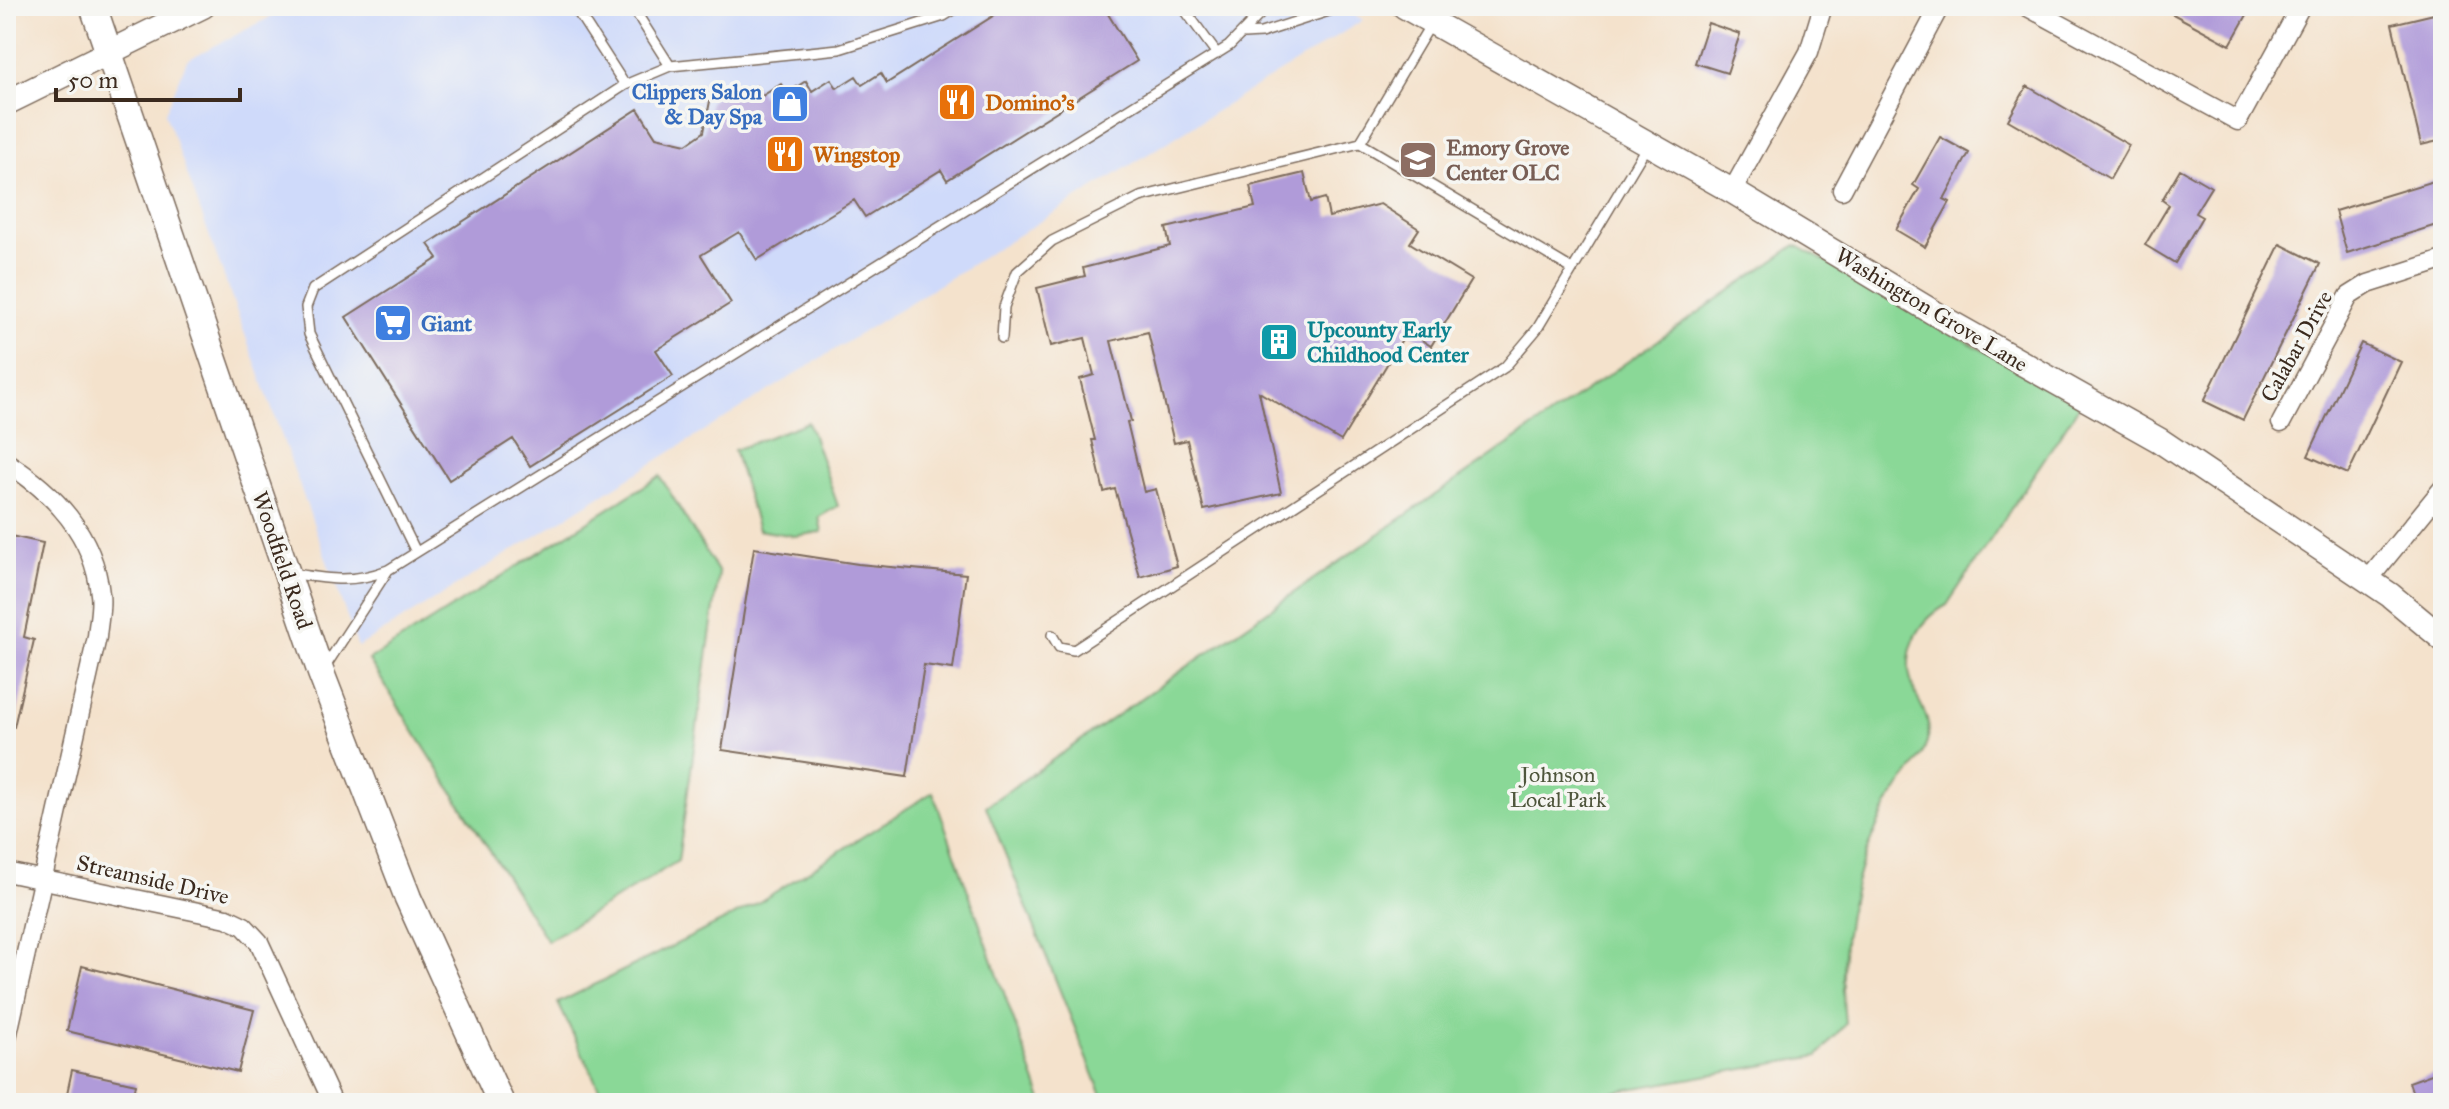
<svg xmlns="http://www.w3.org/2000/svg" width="2449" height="1109" font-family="'IM FELL Great Primer',serif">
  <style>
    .built { fill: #cfdafa }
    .green { fill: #8ad897; stroke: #62815a; stroke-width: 2 }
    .building { fill: #b09bd9 }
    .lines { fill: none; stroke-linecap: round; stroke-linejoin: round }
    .service-casing { stroke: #7c6a5b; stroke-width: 12 }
    .minor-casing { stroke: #7c6a5b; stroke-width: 21 }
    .tertiary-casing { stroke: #7c6a5b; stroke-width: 27 }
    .secondary-casing { stroke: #7c6a5b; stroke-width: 29 }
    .service { stroke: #fff; stroke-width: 9 }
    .minor { stroke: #fff; stroke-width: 18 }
    .tertiary { stroke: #fff; stroke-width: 24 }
    .secondary { stroke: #fff; stroke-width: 26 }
    .labels { text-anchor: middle; stroke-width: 7; stroke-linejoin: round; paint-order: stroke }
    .shop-label { font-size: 22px; font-weight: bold; fill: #366cbe; stroke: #f6f6f2; text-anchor: end }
    .food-label { font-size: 22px; font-weight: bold; fill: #c56008; stroke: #f6f6f2; text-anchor: start }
    .education-label { font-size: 22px; font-weight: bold; fill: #785e54; stroke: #f6f6f2; text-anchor: start }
    .street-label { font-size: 22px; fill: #3b2a1e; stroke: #f6f6f2 }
    .culture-label { font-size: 22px; font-weight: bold; fill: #0d838f; stroke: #f6f6f2; text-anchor: start }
    .park-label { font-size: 22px; fill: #4f563c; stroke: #f6f6f2 }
  </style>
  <rect width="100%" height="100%" fill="#f6f6f2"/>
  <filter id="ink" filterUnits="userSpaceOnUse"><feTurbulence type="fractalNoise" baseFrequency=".0125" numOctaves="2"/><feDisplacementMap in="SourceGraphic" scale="16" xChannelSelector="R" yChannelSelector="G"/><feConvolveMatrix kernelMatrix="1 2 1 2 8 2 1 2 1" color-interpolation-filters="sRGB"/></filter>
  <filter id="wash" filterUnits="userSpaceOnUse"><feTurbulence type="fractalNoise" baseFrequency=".006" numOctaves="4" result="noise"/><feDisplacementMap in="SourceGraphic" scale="32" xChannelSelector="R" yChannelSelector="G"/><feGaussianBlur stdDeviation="1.8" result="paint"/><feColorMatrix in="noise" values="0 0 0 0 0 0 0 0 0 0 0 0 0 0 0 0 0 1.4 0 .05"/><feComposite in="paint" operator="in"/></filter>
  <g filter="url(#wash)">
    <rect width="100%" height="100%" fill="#f4e2cc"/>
    <path class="built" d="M292,6H1341L1363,20L358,647L165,113L187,60Z"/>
    <path class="green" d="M1796,245L2080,405L1947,605C1917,621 1901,654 1913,687C1919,705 1932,718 1928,738C1923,763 1899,784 1887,806C1851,874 1837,947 1845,1024L1818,1056L1550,1103H1105L986,806Z
      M808,422L838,506L819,517L822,532L795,536L758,530L734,450Z
      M660,476L719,573L678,861L547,941L369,660Z
      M933,792L1043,1103H606L558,1003L753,906Z"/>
    <g id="blocks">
      <path class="building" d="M1009,6H1103L1137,61L947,180L941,170L865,217L854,200L757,260L739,232L701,255L731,303L656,350L673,376L530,466L513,439L449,480L346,317L438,258L428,244L638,109L656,137L687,144L704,132L710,101L731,88L737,98L756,86L762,96L781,84L787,93L806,81L812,91L831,79L837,88L856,76L862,85L881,73L887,83Z
        M2158,6H2252L2230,45Z
        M2434,14L2443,49V140L2421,145L2392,24Z
        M1708,23L1740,34L1727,73L1695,63Z
        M2027,86L2129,145L2110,179L2008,120Z
        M1940,137L1969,153L1944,199L1950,202L1925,247L1896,230L1919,189L1913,185Z
        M2180,169L2211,187L2195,213L2202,217L2175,263L2145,245L2169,205L2162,200Z
        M1304,173L1311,202L1325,198L1329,217L1380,204L1419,229L1410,243L1471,280L1431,346L1407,331L1341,441L1259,392L1281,493L1204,510L1187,440L1174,443L1148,332L1111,341L1131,421L1127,422L1144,492L1156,489L1177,566L1140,577L1115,489L1104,492L1092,440H1095L1080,379L1094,375L1085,338L1051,346L1037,288L1085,276L1083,268L1170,246L1166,228L1255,207L1250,186Z
        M2443,178V223L2347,253L2335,211Z
        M2280,244L2320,264L2243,420L2204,401Z
        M2361,343L2401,362L2348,474L2308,456Z
        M6,535L43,543L24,637L34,640L14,727L6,726Z
        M754,548L858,564L966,574L953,669L924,665L907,777L722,750Z
        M82,966L254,1010L238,1072L67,1031Z
        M72,1070L136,1084L132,1103H65Z
        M2443,1070V1103H2416L2409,1082Z"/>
    </g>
  </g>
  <g filter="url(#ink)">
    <use href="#blocks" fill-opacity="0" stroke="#7c6a5b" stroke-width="2"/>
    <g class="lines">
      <defs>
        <path id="service" d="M574,6L625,85
          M632,6L670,66
          M1182,6L1217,54
          M1432,22L1360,143L1572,269
          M1244,34L1261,33L1344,6
          M1002,338L1004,307L1017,272L1052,241L1140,197L1360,143
          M416,552L309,334L306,307L313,289L625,85L670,66L839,49L944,16L960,6
          M290,573C328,579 351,584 388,570L1229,46L1268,6
          M1052,635L1059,647L1074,650L1505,367L1537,329L1648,144
          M325,667L388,570"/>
        <path id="minor" d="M2026,6L2238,121L2301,6
          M1842,190L1940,6
          M1732,191L1809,52L1823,6
          M2281,423L2349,296L2368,284L2443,260
          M6,462C54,493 94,534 100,594C102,607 98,623 97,637L6,1042
          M2368,580L2443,488
          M6,872L227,918L244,926L259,942L333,1103"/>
        <path id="tertiary" d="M1404,6L1732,191L1951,323L2159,440L2390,595L2443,639
          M6,103L203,6"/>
        <path id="secondary" d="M93,6L321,673L408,898L501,1103"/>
      </defs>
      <use href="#service" class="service-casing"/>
      <use href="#minor" class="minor-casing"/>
      <use href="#tertiary" class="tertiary-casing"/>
      <use href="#secondary" class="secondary-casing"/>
      <use href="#service" class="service"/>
      <use href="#minor" class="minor"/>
      <use href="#tertiary" class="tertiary"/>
      <use href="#secondary" class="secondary"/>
    </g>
  </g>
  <defs>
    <symbol id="restaurant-square" viewBox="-11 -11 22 22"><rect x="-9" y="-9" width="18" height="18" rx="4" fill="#e8710a" stroke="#f6f6f2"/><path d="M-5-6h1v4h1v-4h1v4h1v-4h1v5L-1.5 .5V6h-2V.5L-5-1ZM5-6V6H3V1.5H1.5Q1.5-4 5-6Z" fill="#fff"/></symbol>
    <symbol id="shop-square" viewBox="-11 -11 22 22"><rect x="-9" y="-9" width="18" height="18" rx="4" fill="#3f7fe0" stroke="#f6f6f2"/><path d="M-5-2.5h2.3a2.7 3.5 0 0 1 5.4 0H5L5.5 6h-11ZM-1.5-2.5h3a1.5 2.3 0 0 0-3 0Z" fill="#fff"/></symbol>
    <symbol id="school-square" viewBox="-11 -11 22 22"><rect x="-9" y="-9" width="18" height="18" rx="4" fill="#8d6e63" stroke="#f6f6f2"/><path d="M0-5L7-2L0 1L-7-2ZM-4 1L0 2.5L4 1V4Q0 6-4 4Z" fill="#fff"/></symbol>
    <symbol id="supermarket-square" viewBox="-11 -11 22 22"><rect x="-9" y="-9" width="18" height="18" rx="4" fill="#3f7fe0" stroke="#f6f6f2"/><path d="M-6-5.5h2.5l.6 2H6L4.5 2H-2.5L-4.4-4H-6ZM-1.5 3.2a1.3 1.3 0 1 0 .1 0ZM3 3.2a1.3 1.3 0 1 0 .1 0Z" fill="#fff"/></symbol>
    <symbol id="building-square" viewBox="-11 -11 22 22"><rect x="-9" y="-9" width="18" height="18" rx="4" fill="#0f9aa8" stroke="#f6f6f2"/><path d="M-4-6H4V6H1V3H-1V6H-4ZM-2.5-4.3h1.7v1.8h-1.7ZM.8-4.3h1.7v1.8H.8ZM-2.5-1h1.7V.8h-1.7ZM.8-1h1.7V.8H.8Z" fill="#fff"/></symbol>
  </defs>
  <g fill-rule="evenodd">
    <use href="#restaurant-square" x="935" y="80" width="44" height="44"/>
    <use href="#shop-square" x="768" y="82" width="44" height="44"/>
    <use href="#restaurant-square" x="763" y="132" width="44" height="44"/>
    <use href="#school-square" x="1396" y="138" width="44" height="44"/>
    <use href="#supermarket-square" x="371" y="301" width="44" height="44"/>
    <use href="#building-square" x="1257" y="320" width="44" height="44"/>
  </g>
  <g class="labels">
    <g class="shop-label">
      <text x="762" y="99">Clippers Salon<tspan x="762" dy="25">&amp; Day Spa</tspan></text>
      <text x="421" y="331" text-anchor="start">Giant</text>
    </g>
    <g class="food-label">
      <text x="985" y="110">Domino's</text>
      <text x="813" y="162">Wingstop</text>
    </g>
    <g class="education-label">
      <text x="1446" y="155">Emory Grove<tspan x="1446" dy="25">Center OLC</tspan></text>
    </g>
    <g class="street-label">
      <text transform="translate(1932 309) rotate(31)" y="8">Washington Grove Lane</text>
      <text transform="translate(2296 346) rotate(-61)" y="8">Calabar Drive</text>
      <text transform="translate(283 560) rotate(71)" y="8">Woodfield Road</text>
      <text transform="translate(153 879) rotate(13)" y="8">Streamside Drive</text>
    </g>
    <g class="culture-label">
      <text x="1307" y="337">Upcounty Early<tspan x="1307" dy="25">Childhood Center</tspan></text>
    </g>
    <g class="park-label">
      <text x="1558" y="782">Johnson<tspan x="1558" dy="25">Local Park</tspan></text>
    </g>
  </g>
  <rect width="2449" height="1109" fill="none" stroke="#f6f6f2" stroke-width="32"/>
  <path d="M56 88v12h184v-12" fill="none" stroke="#3b2a1e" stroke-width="4"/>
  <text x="68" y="88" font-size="24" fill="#3b2a1e" stroke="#f6f6f2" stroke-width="6" paint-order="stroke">50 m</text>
</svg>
